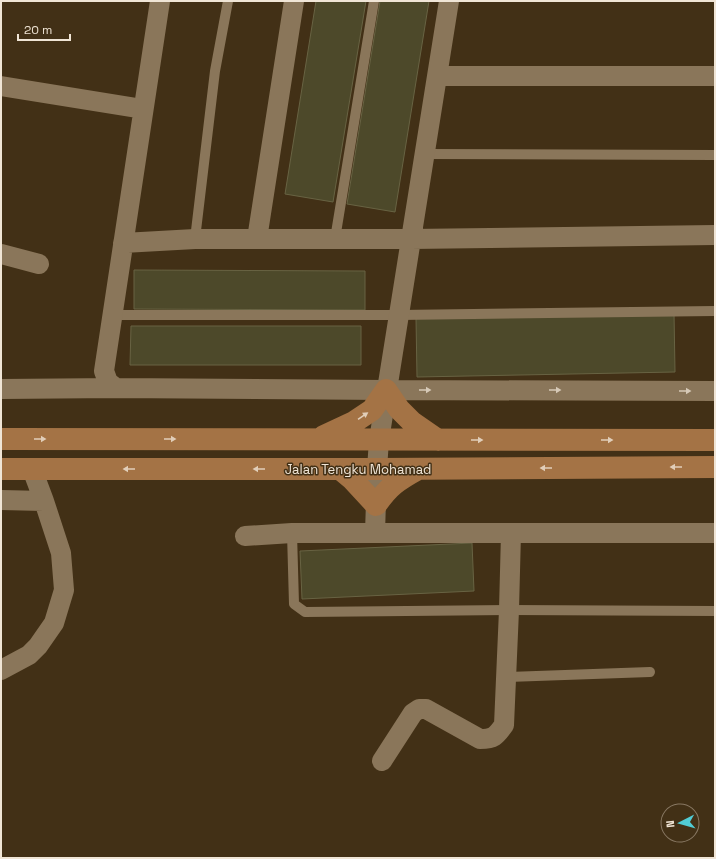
<svg xmlns="http://www.w3.org/2000/svg" width="716" height="859" font-family="'Space Grotesk',sans-serif">
  <style>
    .building { fill: #4d492a; stroke: #686343 }
    .lines { fill: none; stroke-linecap: round; stroke-linejoin: round }
    .lane { stroke: #8a765a; stroke-width: 10 }
    .street { stroke: #8a765a; stroke-width: 20 }
    .secondary { stroke: #a47345; stroke-width: 22 }
    .oneway { fill: #d6c9b7 }
    .oneway2 { fill: #e1ceb9 }
    .labels { text-anchor: middle; stroke-width: 3; stroke-linejoin: round; paint-order: stroke }
    .street-label { font-size: 13px; fill: #f0e5d6; stroke: #423016 }
  </style>
  <rect width="100%" height="100%" fill="#423016"/>
  <path class="building" d="M316,1H366L333,202L285,194Z
    M380,1H429L395,212L347,204Z
    M134,270L365,271V310L134,309Z
    M674,313L675,372L417,377L416,318Z
    M131,326H361V365H130Z
    M472,543L474,591L302,599L300,551Z"/>
  <g class="lines">
    <path class="lane" d="M425,154L715,155
      M195,239L215,71L228,1
      M335,239L374,1
      M112,315H399L715,311
      M292,533L294,604L305,612L509,610L715,611
      M506,677L650,672"/>
    <path class="street" d="M160,1L104,371L108,382L116,388L386,390L715,391
      M437,76H715
      M1,86L143,109
      M257,239L294,1
      M123,243L195,239H411L715,235
      M1,254L39,264
      M1,389L116,388
      M1,500L44,501
      M375,533L377,469L379,440L449,1
      M245,536L292,533H715
      M1,670L29,655L38,646L54,623L64,590L61,553L44,501L32,469
      M382,761L413,713L419,709H426L480,739C494,739 496,736 504,725L509,610L511,533"/>
    <path class="secondary" d="M324,436L354,422L372,410L386,390L399,409L412,422L438,440
      M1,439L715,440
      M1,469H377L715,467
      M340,469L352,479L376,505C389,486 398,480 418,469"/>
  </g>
  <defs><path id="oneway-solid" d="M-6-.8H1V-3.2L6.5 0L1 3.2V.8H-6Z"/></defs>
  <g class="oneway">
    <use href="#oneway-solid" transform="translate(425 390)"/>
    <use href="#oneway-solid" transform="translate(555 390)"/>
    <use href="#oneway-solid" transform="translate(685 391)"/>
  </g>
  <g class="oneway2">
    <use href="#oneway-solid" transform="translate(363 416) rotate(-34)"/>
    <use href="#oneway-solid" transform="translate(40 439)"/>
    <use href="#oneway-solid" transform="translate(170 439)"/>
    <use href="#oneway-solid" transform="translate(477 440)"/>
    <use href="#oneway-solid" transform="translate(607 440)"/>
    <use href="#oneway-solid" transform="translate(676 467) rotate(180)"/>
    <use href="#oneway-solid" transform="translate(546 468) rotate(180)"/>
    <use href="#oneway-solid" transform="translate(129 469) rotate(-180)"/>
    <use href="#oneway-solid" transform="translate(259 469) rotate(-180)"/>
  </g>
  <g class="labels">
    <g class="street-label">
      <text x="358" y="474">Jalan Tengku Mohamad</text>
    </g>
  </g>
  <rect width="716" height="859" fill="none" stroke="#f0e5d6" stroke-width="4"/>
  <g transform="translate(680 823) rotate(264)"><circle r="19" fill="#423016" stroke="#887863"/>
  <path d="M0-3L7 15L0 10L-7 15Z" fill="#51ccd5"/>
  <text y="-6" font-size="11" font-weight="bold" text-anchor="middle" fill="#f0e5d6">N</text>
  </g>
  <path d="M18 34v6h52v-6" fill="none" stroke="#f0e5d6" stroke-width="2"/>
  <text x="24" y="34" font-size="12" fill="#f0e5d6" stroke="#423016" stroke-width="3" paint-order="stroke">20 m</text>
</svg>
